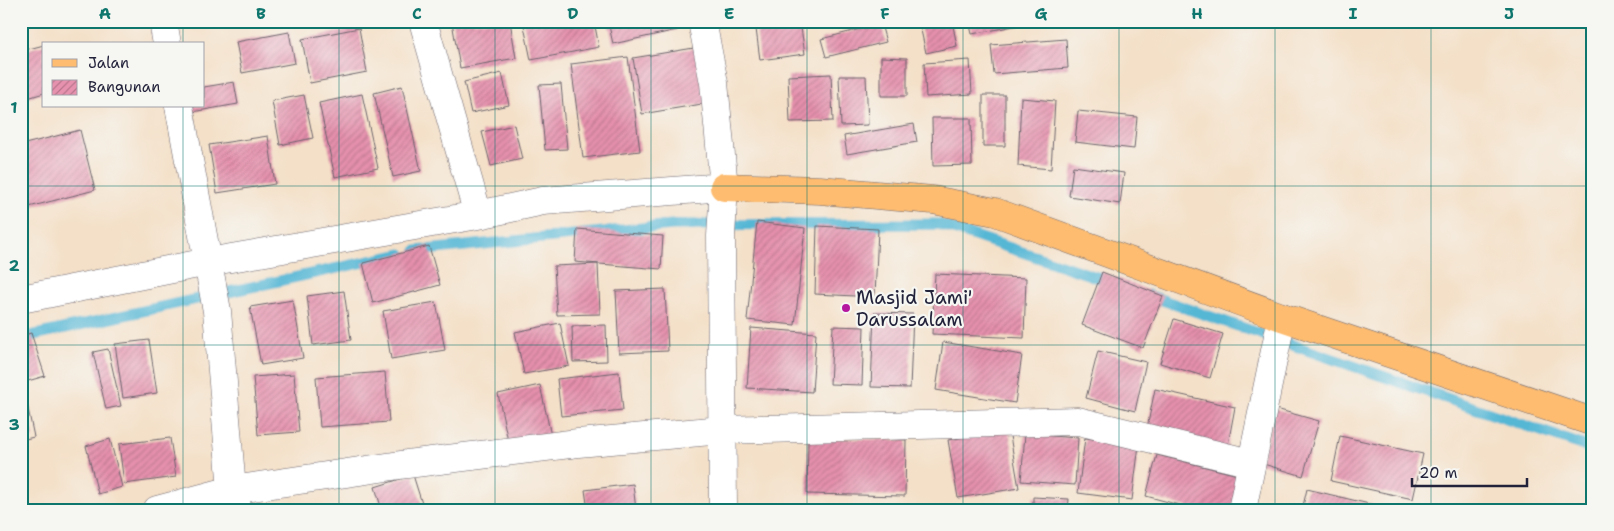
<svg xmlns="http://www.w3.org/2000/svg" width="1614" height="531" font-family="'Shantell Sans',sans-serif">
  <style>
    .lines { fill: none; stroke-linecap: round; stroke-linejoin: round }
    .stream { stroke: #56b7d5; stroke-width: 11 }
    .building { fill: url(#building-hatch) }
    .minor-casing { stroke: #6c646c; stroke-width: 29 }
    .major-casing { stroke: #6c646c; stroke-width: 29 }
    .minor { stroke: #fff; stroke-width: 28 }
    .major { stroke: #fdbc70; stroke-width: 28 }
    .grid { fill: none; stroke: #0f766e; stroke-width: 1; stroke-opacity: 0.55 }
    .poi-dot { fill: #b5179e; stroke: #f6f6f2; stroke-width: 2 }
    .labels { text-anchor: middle; stroke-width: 4.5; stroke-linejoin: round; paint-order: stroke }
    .poi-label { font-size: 19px; fill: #22223b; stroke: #f6f6f2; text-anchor: start }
    .neatline { fill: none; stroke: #0f766e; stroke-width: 2 }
    .grid-label { font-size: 16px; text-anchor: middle; font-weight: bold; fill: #0f766e }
  </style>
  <defs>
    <pattern id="building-hatch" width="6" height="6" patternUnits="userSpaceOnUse" patternTransform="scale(1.25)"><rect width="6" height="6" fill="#e691ad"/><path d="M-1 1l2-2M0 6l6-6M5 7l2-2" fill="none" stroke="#ba768e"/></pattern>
  </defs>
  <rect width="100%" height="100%" fill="#f6f6f2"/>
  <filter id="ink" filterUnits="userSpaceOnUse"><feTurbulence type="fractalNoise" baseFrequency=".02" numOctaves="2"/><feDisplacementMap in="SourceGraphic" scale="10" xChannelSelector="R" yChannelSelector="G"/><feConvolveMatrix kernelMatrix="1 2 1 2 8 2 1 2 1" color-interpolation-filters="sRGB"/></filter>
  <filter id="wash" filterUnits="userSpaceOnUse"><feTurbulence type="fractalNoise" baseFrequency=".0096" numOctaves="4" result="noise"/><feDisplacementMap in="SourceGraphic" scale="20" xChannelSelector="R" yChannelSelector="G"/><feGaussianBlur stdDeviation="1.12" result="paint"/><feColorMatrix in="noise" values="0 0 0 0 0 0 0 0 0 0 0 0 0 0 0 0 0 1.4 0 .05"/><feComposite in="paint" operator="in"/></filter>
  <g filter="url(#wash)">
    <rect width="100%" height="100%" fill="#f4e0c8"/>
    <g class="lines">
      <path class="stream" d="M416,251L672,225L939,224L1114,283
        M1148,295L1593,449
        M21,338L401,254"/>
    </g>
    <g id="blocks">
      <path class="building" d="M510,21L516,58L460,68L452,22Z
        M523,21H594L599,47L531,60Z
        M608,21H675L677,30L613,44Z
        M755,21H800L805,54L760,60Z
        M919,21H952L957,46L926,53Z
        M969,21H1036V22L972,34Z
        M881,24L886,42L826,57L821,39Z
        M359,28L367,72L310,83L302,39Z
        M289,32L295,63L242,73L236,42Z
        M1066,39L1068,68L994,74L991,45Z
        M44,45V93L21,100V51Z
        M700,47L708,103L642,114L633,58Z
        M628,57L640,151L583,158L571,64Z
        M881,57L907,58V96H881Z
        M970,60L972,94L926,97L924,63Z
        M502,73L509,105L471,113L464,82Z
        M831,74L833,121L790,122L788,76Z
        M839,76H866L868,125L841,126Z
        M234,82L238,104L192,112V106H204V87Z
        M561,84L567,149L545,150L539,85Z
        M402,86L421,171L393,177L374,93Z
        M362,94L378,168L335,177L319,103Z
        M304,95L313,138L280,145L272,101Z
        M983,95H1005V146H983Z
        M1021,98L1055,101L1051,169L1018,166Z
        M1078,111L1137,117L1134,149L1075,142Z
        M932,118H971L972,165L933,166Z
        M914,124L917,142L847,154L844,136Z
        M514,125L522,159L491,166L482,132Z
        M80,130L95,190L21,209V145Z
        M268,136L275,184L217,193L209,145Z
        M1073,166L1124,173L1120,204L1069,196Z
        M757,222L805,228L795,325L747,320Z
        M817,226L878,229L875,297L815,294Z
        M577,229L663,236L661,269L575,262Z
        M429,246L440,285L373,303L363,263Z
        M598,264L600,314L557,315L554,266Z
        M1102,272L1163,296L1143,348L1082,325Z
        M935,274L1026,278L1024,338L932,334Z
        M665,289L668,351L619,353L616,291Z
        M344,291L351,340L313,345L307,296Z
        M293,300L303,358L261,365L250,307Z
        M436,302L445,350L391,359L383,311Z
        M874,313L913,314L910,388L871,387Z
        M1174,319L1223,334L1210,378L1160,363Z
        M560,323L569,366L524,374L515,332Z
        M606,325L607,361L573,362L572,326Z
        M833,326L864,327L862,385L830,384Z
        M751,328L816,333L812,392L747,388Z
        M31,333L45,376L21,383V336Z
        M149,340L157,393L123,398L115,344Z
        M943,342L1022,355L1015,403L936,390Z
        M108,349L121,406L106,409L93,352Z
        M1098,351L1146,362L1135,411L1086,398Z
        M385,372L389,422L320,427L316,377Z
        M619,372L623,410L561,416L557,379Z
        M294,374L299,432L258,435L253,377Z
        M540,385L551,436L509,446L498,394Z
        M1155,389L1235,407L1227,450L1146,433Z
        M26,399L34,437L21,440V400Z
        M1276,409L1319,421L1303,476L1260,463Z
        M1009,430L1019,488L958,498L948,440Z
        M1025,434L1078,438L1075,485L1021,481Z
        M1340,436L1423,454L1413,499L1331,481Z
        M170,438L176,477L124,484L119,444Z
        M808,438L906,440L905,496L807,494Z
        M1085,438L1139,445L1132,500L1078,493Z
        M110,439L122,487L98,494L86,446Z
        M1157,455L1242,476L1233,510H1198L1146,496Z
        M413,475L424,510H382L375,487Z
        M633,484L636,510H588L585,490Z
        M1307,489L1390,509V510H1302Z
        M1033,497L1069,499L1068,510H1033Z"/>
    </g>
  </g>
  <g filter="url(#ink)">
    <use href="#blocks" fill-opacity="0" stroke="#6c646c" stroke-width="1"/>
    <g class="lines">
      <defs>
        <path id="minor" d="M163,21L167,44
          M423,21L478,215
          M702,21L714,83L724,187L721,236L723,510
          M179,106L217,311L232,490L238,510
          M21,299L208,262L478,215L543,201L724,187
          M157,510L232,490L407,464L578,443L722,430L1078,421L1251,463
          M1242,510L1282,317"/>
        <path id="major" d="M724,187L820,190L933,200L995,212L1282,317L1593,422"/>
      </defs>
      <use href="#minor" class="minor-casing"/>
      <use href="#major" class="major-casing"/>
      <use href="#minor" class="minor"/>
      <use href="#major" class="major"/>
    </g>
  </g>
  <path class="grid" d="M183,21V44M339,21V510M495,21V510M651,21V510M807,21V510M963,21V510M1119,21V510M1275,21V510M1431,21V510M183,106V510M21,186H1593M21,345H1593"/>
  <circle class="poi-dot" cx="846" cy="308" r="5"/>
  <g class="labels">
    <g class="poi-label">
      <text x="856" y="304">Masjid Jami'<tspan x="856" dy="22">Darussalam</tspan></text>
    </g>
  </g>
  <rect width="1614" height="531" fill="none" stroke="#f6f6f2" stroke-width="55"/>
  <rect x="42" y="42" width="162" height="65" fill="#f6f6f2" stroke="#a1a1a9"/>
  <rect x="52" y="59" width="25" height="8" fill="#fdbc70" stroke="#a1a1a9"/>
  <text x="88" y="68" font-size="15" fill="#22223b">Jalan</text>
  <rect x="52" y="80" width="25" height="15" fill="url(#building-hatch)" stroke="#a1a1a9"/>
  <text x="88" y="92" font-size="15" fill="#22223b">Bangunan</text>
  <path d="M1412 478v8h115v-8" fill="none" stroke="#22223b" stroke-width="2.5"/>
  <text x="1419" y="478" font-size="15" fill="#22223b" stroke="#f6f6f2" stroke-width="4" paint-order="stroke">20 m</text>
  <rect x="28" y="28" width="1558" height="476" class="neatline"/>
  <g class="grid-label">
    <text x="105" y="19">A</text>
    <text x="261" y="19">B</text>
    <text x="417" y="19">C</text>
    <text x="573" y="19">D</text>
    <text x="729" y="19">E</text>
    <text x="885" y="19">F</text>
    <text x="1041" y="19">G</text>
    <text x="1197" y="19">H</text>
    <text x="1353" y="19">I</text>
    <text x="1509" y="19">J</text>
    <text x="14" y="113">1</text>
    <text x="14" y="271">2</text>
    <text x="14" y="430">3</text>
  </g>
</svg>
